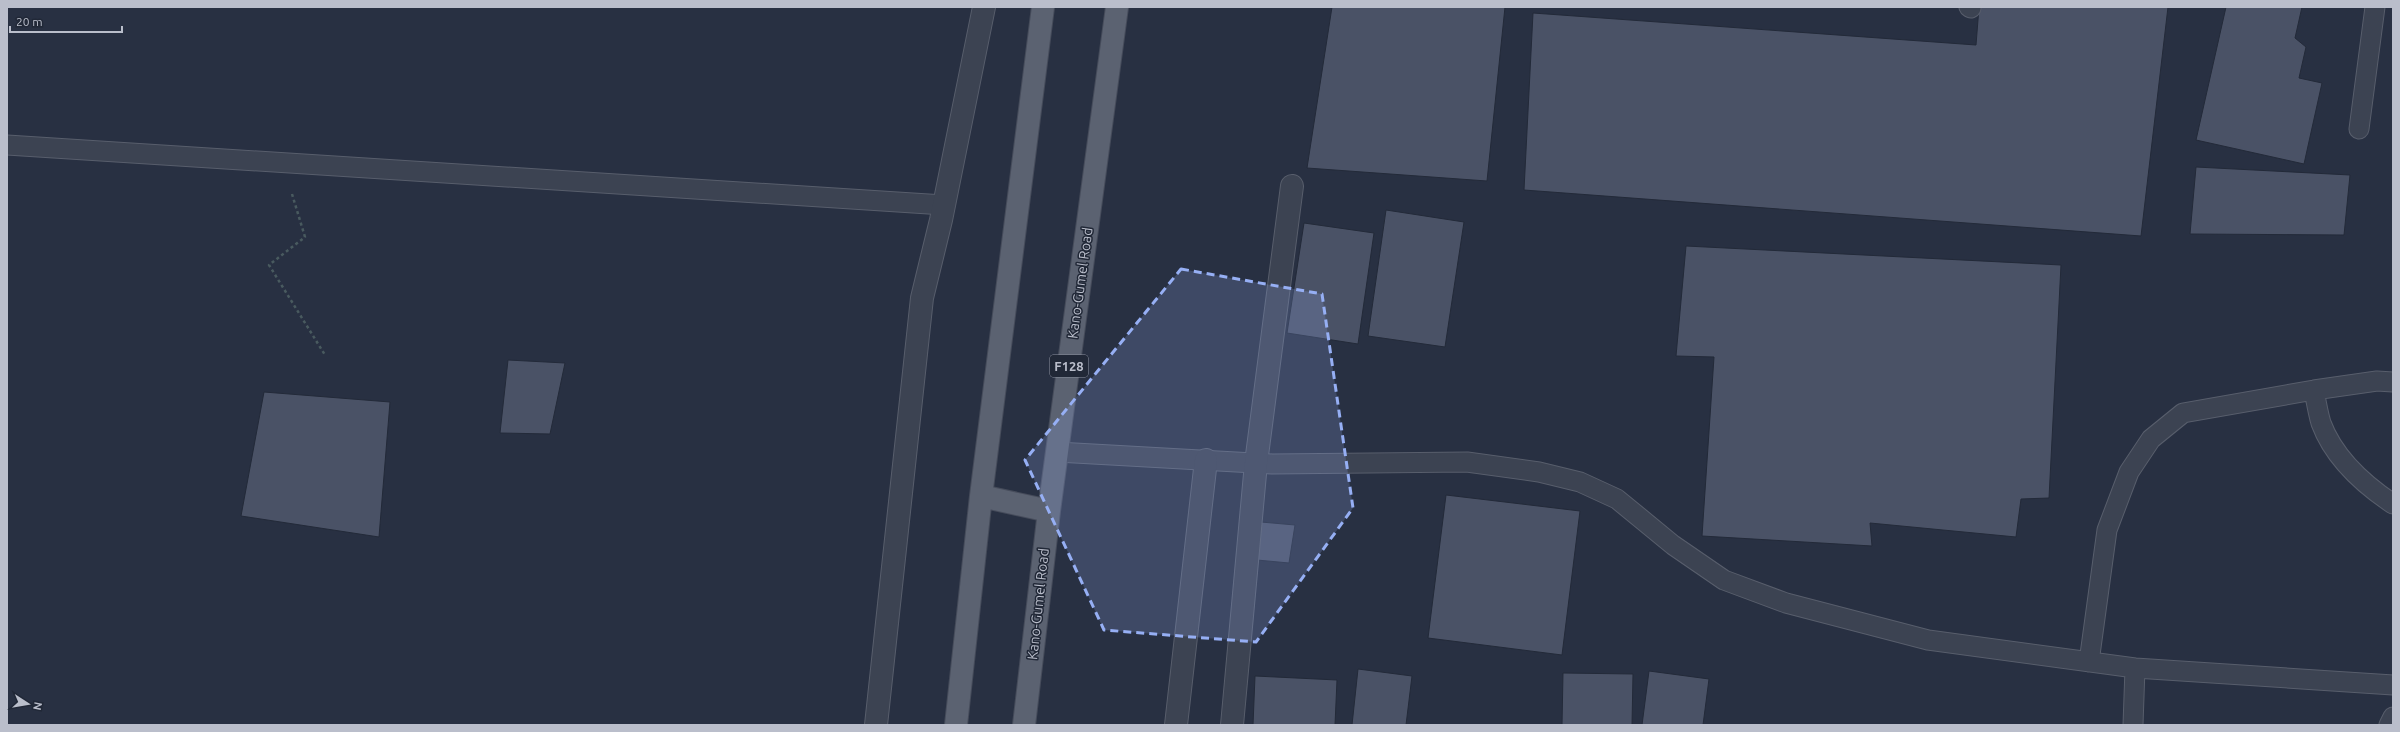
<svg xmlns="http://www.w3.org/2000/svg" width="2400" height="732" font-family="Ubuntu,sans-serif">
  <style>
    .building { fill: #4a5266; stroke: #232a39 }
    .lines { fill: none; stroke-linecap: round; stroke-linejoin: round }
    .lane-casing { stroke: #585e6c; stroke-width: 21 }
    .street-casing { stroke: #585e6c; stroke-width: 24 }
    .primary-casing { stroke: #464c5b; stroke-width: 24 }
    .path { stroke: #495a5f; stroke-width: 2.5; stroke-dasharray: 3 3; stroke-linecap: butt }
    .lane { stroke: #3c4352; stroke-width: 19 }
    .street { stroke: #3c4352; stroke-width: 22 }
    .primary { stroke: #5b6271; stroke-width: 22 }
    .marked { fill: #96aff4; fill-opacity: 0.2; stroke: #96aff4; stroke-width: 3; stroke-dasharray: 8 5; stroke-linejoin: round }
    .labels { text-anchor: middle; stroke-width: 3; stroke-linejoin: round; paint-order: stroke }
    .shield { fill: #212837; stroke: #8c919f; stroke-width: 1 }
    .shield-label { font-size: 13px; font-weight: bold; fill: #babecb }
    .street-label { font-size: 14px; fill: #babecb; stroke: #212837 }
  </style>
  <rect width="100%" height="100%" fill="#283042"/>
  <path class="building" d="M1332,7H1505L1487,181L1307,168Z
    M1979,7H2168L2141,236L1524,190L1533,13L1976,45Z
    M2226,7H2302L2295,38L2306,47L2299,78L2322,83L2304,164L2196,140Z
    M2196,167L2350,175L2344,235L2190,234Z
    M1386,210L1464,222L1445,347L1368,336Z
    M1304,223L1374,233L1358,344L1287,333Z
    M1686,246L2061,265L2049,498L2021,499L2016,537L1870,523L1872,546L1702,536L1714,357L1676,356Z
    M508,360L565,363L550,434L500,433Z
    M264,392L390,402L379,537L241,516Z
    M1446,495L1580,511L1562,655L1428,638Z
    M1261,522L1295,525L1289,563L1257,560Z
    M1358,669L1412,676L1406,725H1352Z
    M1649,671L1709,679L1703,725H1642Z
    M1563,673L1633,674L1632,725H1562Z
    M1255,676L1337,680L1335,725H1253Z"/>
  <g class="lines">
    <defs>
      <path id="lane" d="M1969,7L1971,8
        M2359,129L2375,7
        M7,145L944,205
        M2314,390C2316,401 2318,413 2321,423C2334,458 2363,484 2393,504
        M1057,452L1272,464L1467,462L1539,472L1580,482L1617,499L1673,545L1724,580L1786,603L1928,640L2135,668L2393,685
        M2089,662L2107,530L2129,472L2151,439L2183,413L2314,390L2377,381L2393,382
        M2133,725L2135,668
        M2389,725L2393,717"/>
      <path id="street" d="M876,725L922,298L941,220L984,7
        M1176,725L1206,460
        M1232,725L1256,463L1292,186"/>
      <path id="primary" d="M981,496L1049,511
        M956,725L981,496L1043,7
        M1024,725L1049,511L1117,7"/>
    </defs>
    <use href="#lane" class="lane-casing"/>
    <use href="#street" class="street-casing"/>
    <use href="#primary" class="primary-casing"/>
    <path class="path" d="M292,194L305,237L269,265L325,355"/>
    <use href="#lane" class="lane"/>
    <use href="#street" class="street"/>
    <use href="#primary" class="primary"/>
  </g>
  <path class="marked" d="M1181,269L1322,294L1353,508L1256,642L1104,630L1025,460Z"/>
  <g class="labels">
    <rect class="shield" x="1050" y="355" width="38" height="22" rx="3"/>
    <g class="shield-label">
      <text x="1069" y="371">F128</text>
    </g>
    <g class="street-label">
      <text transform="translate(1080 283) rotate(-82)" y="5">Kano-Gumel Road</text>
      <text transform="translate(1038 604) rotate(-84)" y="5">Kano-Gumel Road</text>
    </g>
  </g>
  <rect width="2400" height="732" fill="none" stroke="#babecb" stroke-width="16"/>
  <g transform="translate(28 704) rotate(102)" stroke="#212837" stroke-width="3" paint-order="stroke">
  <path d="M0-3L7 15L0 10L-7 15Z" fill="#babecb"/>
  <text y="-6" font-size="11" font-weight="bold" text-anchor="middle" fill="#babecb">N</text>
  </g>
  <path d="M10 26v6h112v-6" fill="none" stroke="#babecb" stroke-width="2"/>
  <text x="16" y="26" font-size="12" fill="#babecb" stroke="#212837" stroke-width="3" paint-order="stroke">20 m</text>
</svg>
